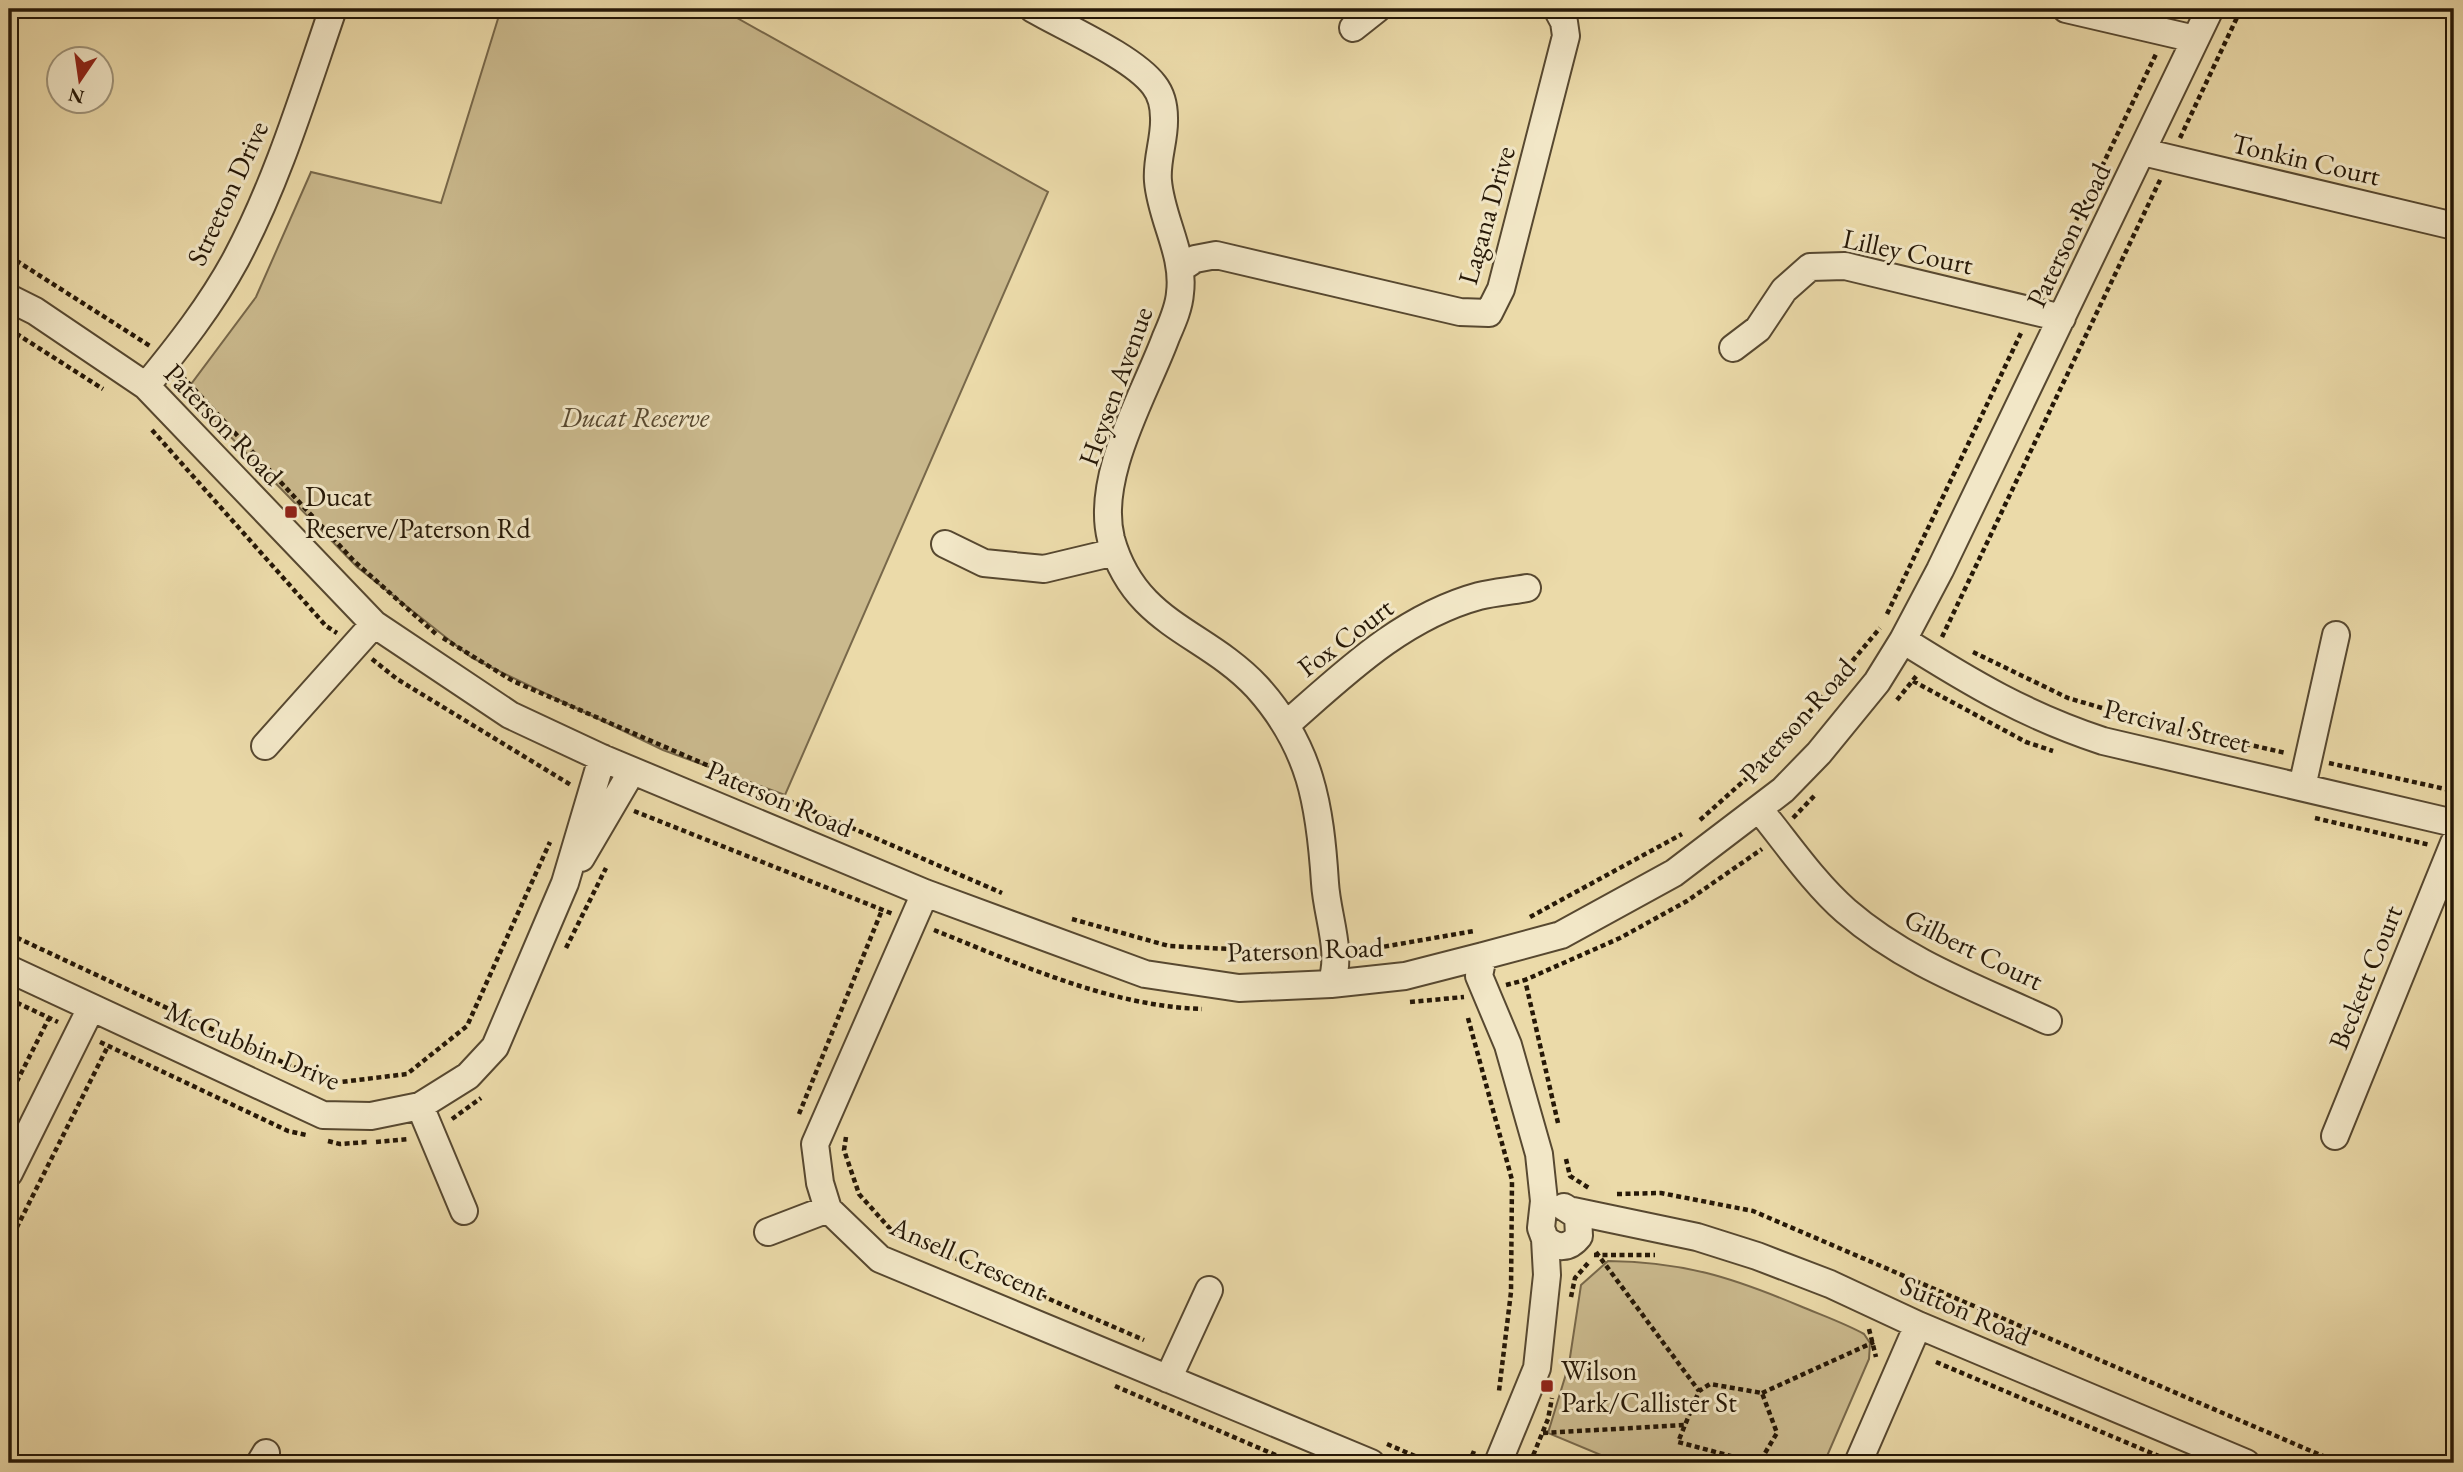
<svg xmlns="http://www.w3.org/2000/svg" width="2463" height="1472" font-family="'EB Garamond',serif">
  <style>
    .green { fill: #cab98d; stroke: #78684a; stroke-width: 2 }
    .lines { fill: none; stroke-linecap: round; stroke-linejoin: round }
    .minor-casing { stroke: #574830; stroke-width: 30 }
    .path { stroke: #261807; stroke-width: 4.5; stroke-dasharray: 5 3.5; stroke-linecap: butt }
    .minor { stroke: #f2e7c7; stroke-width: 26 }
    .poi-dot { fill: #8f2418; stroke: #f2e7c7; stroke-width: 2.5 }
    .labels { text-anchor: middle; stroke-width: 6; stroke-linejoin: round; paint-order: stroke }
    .street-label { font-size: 28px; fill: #261807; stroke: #f2e7c7 }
    .park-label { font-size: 28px; font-style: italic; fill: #57482f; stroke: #f2e7c7 }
    .poi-label { font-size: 28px; fill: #261807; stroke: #f2e7c7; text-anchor: start }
  </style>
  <rect width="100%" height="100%" fill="#ebdaa9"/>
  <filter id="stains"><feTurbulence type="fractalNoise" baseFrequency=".00286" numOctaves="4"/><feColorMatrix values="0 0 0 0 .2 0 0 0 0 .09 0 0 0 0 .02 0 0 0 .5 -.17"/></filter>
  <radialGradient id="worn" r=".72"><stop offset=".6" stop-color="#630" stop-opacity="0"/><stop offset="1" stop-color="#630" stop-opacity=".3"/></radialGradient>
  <path class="green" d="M501,9H721L1048,192L785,795L663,750L472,658L357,567L186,391L256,297L311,172L441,203Z
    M1608,1261C1684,1262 1731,1277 1800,1306C1821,1315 1844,1323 1864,1334L1870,1343L1869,1359L1824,1463H1620L1548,1433L1569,1364L1581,1285Z"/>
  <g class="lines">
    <defs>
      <path id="minor" d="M1033,9C1066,28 1133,57 1154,85C1161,94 1164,107 1164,118C1165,139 1156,160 1158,181C1161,219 1185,254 1180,293C1179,308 1172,323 1166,337C1145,394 1095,476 1111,539C1135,625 1205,631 1257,687C1311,747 1320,805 1325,883C1327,917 1343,952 1331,984
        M2066,9L2195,39
        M1353,28L1377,9
        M2143,152L2454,226
        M1180,269L1195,259L1216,255L1460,312L1489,313L1501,289L1566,36L1564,22L1557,9
        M9,298L35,311L146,386L374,624L510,715L602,758L925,893L1145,974L1239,988L1331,984L1405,976L1483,956L1561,935L1674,873L1783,790L1819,753L1877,682L1903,640L1940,570L2210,9
        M1733,348L1758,329L1784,290L1810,267L1845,266L2062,318
        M146,386C179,346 211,305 236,259C278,180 304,93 333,9
        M945,544L984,563L1044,569L1115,552
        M1903,640C1973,684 2025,715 2103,741L2454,823
        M1287,724C1345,673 1402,617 1479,596C1495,592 1512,591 1527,588
        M265,746L374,624
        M2302,787L2336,635
        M1759,809C1787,843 1813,882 1846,911C1906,963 1977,988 2048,1021
        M581,858L632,771
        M925,893L815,1144L820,1183L828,1209L880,1259L1371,1463
        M1483,956L1479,976L1508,1045L1539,1154L1544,1201L1541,1228L1545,1239L1547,1275L1537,1368L1498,1463
        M9,969L323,1115L371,1116L420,1106L468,1076L495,1047L565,883L602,758
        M420,1106L464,1211
        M2335,1136L2454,843
        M9,1173L91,1008
        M1573,1211L1697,1237L1757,1256L1830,1284L1918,1325L2246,1463
        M768,1232L828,1209
        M1545,1239C1557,1249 1569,1249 1579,1236L1578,1216L1564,1207
        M1168,1379L1209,1290
        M260,1463L266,1453
        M1858,1463L1918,1325"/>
    </defs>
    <use href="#minor" class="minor-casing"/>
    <path class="path" d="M2180,138L2241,9
      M9,256L150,346
      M2043,289L2156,54
      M9,329L103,389
      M182,376L354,561L436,634
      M152,430L326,626L337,633
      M1887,614L2022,331
      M1942,637L2161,178
      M443,638L513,681L1002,893
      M1973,652L2068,698L2153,723L2286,753
      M372,659L397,679L571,785
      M1913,681L2026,742L2053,751
      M1897,700L1918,674
      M2329,763L2454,791
      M634,811L893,914
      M1793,818L1816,794
      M2315,818L2430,845
      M1700,820L1775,753L1880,628
      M1530,917L1682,834
      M1072,919L1169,946L1312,953
      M934,930C1019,964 1109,1006 1202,1009
      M9,934L293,1067L341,1082L407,1074L467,1026L550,842
      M566,948L606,868
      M1359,951L1474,931
      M1506,985L1525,980
      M9,999L58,1022
      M1410,1002L1464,997
      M1468,1018L1512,1180L1511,1292L1499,1391
      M100,1042L288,1131L306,1135
      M9,1097L49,1018
      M799,1114L882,910
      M452,1119L481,1098
      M1558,1123L1525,980L1620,938L1687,901L1762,849
      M846,1137L844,1150L859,1194L892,1231L1144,1340
      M328,1141L340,1144L367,1142
      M376,1142L409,1139
      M1566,1159L1570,1176L1589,1188
      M1617,1194L1661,1193L1753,1211L2339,1463
      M9,1243L108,1046
      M1596,1252L1699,1391
      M1594,1255H1655
      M1571,1297L1575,1278L1589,1262
      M1869,1329L1876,1357
      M1936,1362L2175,1463
      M1115,1386L1294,1463
      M1762,1393L1874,1342
      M1543,1433L1685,1425
      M1387,1444L1431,1463
      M1469,1463L1474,1451
      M1530,1463L1548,1419L1552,1398
      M1757,1463L1678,1442L1699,1391L1710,1384L1762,1393L1777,1433L1759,1463"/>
    <use href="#minor" class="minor"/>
  </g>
  <g class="poi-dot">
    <rect x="284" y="505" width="14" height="14" rx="3.5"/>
    <rect x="1540" y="1379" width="14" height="14" rx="3.5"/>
  </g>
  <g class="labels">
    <g class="street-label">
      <text transform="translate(2306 159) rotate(13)" y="10">Tonkin Court</text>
      <text transform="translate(227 193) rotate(-65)" y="10">Streeton Drive</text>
      <text transform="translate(1486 215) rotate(-74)" y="10">Lagana Drive</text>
      <text transform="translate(2068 235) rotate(-64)" y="10">Paterson Road</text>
      <text transform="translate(1908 251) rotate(12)" y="10">Lilley Court</text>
      <text transform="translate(1115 386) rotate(-70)" y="10">Heysen Avenue</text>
      <text transform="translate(224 424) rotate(46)" y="10">Paterson Road</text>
      <text transform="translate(1345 637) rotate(-37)" y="10">Fox Court</text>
      <text transform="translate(1797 720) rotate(-48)" y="10">Paterson Road</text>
      <text transform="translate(2177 725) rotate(14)" y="10">Percival Street</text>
      <text transform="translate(780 798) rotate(23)" y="10">Paterson Road</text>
      <text transform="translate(1305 949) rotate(-2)" y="10">Paterson Road</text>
      <text transform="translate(1974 949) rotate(26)" y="10">Gilbert Court</text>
      <text transform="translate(2365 977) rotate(-68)" y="10">Beckett Court</text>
      <text transform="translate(253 1045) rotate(23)" y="10">McCubbin Drive</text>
      <text transform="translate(969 1258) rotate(24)" y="10">Ansell Crescent</text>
      <text transform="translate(1966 1310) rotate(23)" y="10">Sutton Road</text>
    </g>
    <g class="park-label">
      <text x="635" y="427">Ducat Reserve</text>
    </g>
    <g class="poi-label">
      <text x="305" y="506">Ducat<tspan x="305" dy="32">Reserve/Paterson Rd</tspan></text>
      <text x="1561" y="1380">Wilson<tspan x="1561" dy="32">Park/Callister St</tspan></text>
    </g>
  </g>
  <rect width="2463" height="1472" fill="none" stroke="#ebdaa9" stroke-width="35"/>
  <rect x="10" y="10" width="2442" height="1451" fill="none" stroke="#261807" stroke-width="3.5"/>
  <rect x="18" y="18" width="2428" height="1437" fill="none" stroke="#261807" stroke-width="2"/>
  <g transform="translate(80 80) rotate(193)"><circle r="33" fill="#f2e7c7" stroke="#a0947a" stroke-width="2"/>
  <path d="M0-5L12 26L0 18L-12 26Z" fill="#8f2418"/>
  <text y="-10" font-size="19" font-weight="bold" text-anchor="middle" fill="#261807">N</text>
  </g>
  <rect width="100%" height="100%" filter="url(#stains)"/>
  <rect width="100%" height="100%" fill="url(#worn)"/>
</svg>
